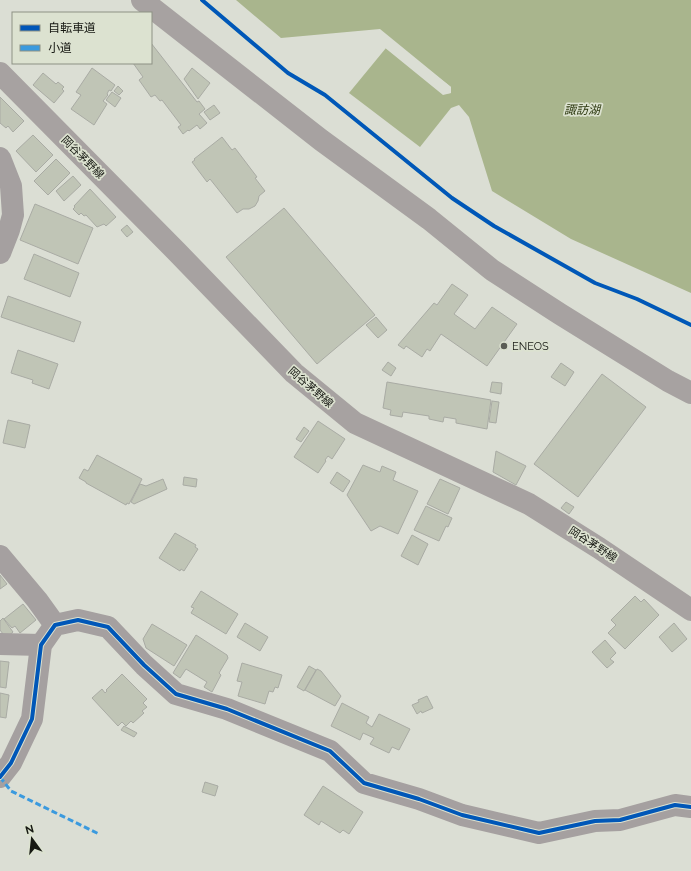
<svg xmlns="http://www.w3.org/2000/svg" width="691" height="871" font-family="Raleway,'Noto Sans JP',sans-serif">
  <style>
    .water { fill: #a9b58d }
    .pier { fill: #dbded4 }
    .building { fill: #c0c5b6; stroke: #a9aba4 }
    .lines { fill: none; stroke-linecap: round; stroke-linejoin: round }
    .minor { stroke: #a5a0a0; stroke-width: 22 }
    .major { stroke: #a7a2a1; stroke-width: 22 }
    .quiet { stroke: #3b9ade; stroke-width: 3; stroke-dasharray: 6 3; stroke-linecap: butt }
    .cycleway-casing { stroke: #dce2d0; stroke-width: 6 }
    .cycleway { stroke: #0057b8; stroke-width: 4 }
    .poi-dot { fill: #5b5d56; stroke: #dce2d0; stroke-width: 1.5 }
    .labels { text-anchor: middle; stroke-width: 3.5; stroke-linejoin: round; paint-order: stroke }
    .street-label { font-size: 11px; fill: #161812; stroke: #dce2d0 }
    .poi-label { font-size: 11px; fill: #161812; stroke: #dce2d0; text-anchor: start }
    .water-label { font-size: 12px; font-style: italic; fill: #2c380f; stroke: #dce2d0 }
  </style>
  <rect width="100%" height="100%" fill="#dbded4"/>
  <path class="water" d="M236,0H691V293L571,239L492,191L469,117L459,105L451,108L420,147L349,93L386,48L443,94L451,93V87L380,29L281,38Z"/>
  <path class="pier" d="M386,46L443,92L449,91V88L412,57L451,87V93L443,95L384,47Z"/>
  <path class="building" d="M151,43L197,102L199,101L205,109L199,114L207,123L200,129L197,125L189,131L188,130L183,134L178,127L181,125L162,100L160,101L155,95L151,97L139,80L143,77L133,63H151Z
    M92,68L115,85L111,91L109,90L107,94L108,95L103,101L107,104L94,125L71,109L81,95L76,92Z
    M192,68L210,83L198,99L184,79Z
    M43,73L56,84L58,82L64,87L62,89L64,91L54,103L33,85Z
    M118,86L123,91L119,95L114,91Z
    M112,92L121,98L115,107L106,100Z
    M0,97L24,121L13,132L8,126L6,128L0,123Z
    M214,105L220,113L210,120L204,112Z
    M33,135L53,155L36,172L16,151Z
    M222,137L232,150L235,148L257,177L255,178L265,191L259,196L258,201L255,206L249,209H243L237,213L210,179L207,182L192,162L195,160L194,159Z
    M56,159L70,173L48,195L34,181Z
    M73,176L81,185L64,201L56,191Z
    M90,189L116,217L106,226L104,224L97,227L86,215L84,216L81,213L79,215L73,209L75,207L74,206Z
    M35,204L93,228L78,264L20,240Z
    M284,208L375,315L317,364L226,257Z
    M127,225L133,232L127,237L121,230Z
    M34,254L79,273L70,297L24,279Z
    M452,284L468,295L454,314L475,329L492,307L517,324L487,366L441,334L430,351L427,349L422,357L406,346L404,349L398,345L434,303L437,305Z
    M8,296L81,322L74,342L1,317Z
    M376,317L387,330L378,338L366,325Z
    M18,350L58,364L49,389L32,383L33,380L11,373Z
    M388,362L396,368L391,376L382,370Z
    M561,363L574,372L565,386L551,377Z
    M602,374L646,407L578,497L534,464Z
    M387,382L491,400L487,429L456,423V419L444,417L443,422L429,419V416L403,412L402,417L390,415L391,410L383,408Z
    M492,382L502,383L501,394L490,392Z
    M492,401L499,402L496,423L489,422Z
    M8,420L30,425L25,448L3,443Z
    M318,421L345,439L332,459L328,456L325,460L326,461L318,473L294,457Z
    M304,427L309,431L301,442L296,439Z
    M496,451L526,466L516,485L493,472Z
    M97,455L142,479L129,504L127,503L126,505L86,483V482L79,478L84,469L88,471Z
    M363,465L380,472L382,466L396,472L393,480L418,491L398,534L380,526L371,531L347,495Z
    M337,472L350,481L343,492L330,483Z
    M184,477L197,479L196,487L183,485Z
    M163,479L167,489L134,504L131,502L140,484L146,486Z
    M440,479L460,488L448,514L427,504Z
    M566,502L574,507L569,514L561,508Z
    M426,506L452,518L448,527L446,526L439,541L414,530Z
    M175,533L196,545L195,547L198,549L184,571L181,569L180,571L159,558Z
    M412,535L428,544L418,565L401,556Z
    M0,575L7,584L0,589Z
    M201,591L238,614L226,634L191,613L194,608L191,607Z
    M635,596L641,602L644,599L659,615L625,649L608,633L616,625L611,620Z
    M23,604L36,620L20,633L15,626L12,628L4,619Z
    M3,618L13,632L6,638L0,630V621Z
    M245,623L268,637L260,651L237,637Z
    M674,623L687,639L672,652L659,637Z
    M152,624L187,645L174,666L146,648L143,639Z
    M196,635L227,655L228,658L219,673L221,675L212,692L204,687L207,682L186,669L180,678L173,673Z
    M605,640L616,653L610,659L614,662L607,668L592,652Z
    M0,661L9,662L6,688L0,687Z
    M242,663L282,675L278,688L275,687L273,692L269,691L265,704L238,696L242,682L237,681Z
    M309,666L316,670L304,691L297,687Z
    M317,669L321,671L341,696L335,706L305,690Z
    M122,674L147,699L143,703L147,707L142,711L144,713L133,723L131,721L126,726L122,722L118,726L92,698L102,689L105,693L107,691L106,690Z
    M0,693L9,695L6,718L0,717Z
    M427,696L433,708L422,713L421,711L417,714L412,705L419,702L418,700Z
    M342,703L369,717L366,723L372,727L379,714L410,729L399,750L392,747L389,753L370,744L374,738L363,733L360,740L331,726Z
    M124,726L137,733L134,737L121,730Z
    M205,782L218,786L215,796L202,792Z
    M323,786L363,812L349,834L343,830L340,833L321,821L319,825L304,815Z"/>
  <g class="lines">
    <path class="minor" d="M0,158L11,186L13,215L9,230L0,253
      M0,556L37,600L55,625
      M0,644L41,645
      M0,777L11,763L32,719L41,645L55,625L78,620L108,627L144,665L176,694L227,709L330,751L364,783L419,799L462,815L539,833L595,821L620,820L675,805L691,807"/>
    <path class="major" d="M142,0L321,140L429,219L492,270L560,314L668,381L691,393
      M0,73L177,252L294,373L355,423L529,504L599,548L691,610"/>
    <path class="quiet" d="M0,777L11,791L99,834"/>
    <defs>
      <path id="cycleway" d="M202,0L288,73L325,95L452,198L494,226L595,283L637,299L691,325
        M0,777L11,763L32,719L41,645L55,625L78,620L108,627L144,665L176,694L227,709L330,751L364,783L419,799L462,815L539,833L595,821L620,820L675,805L691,807"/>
    </defs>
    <use href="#cycleway" class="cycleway-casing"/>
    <use href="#cycleway" class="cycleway"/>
  </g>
  <circle class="poi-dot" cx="504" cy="346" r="4"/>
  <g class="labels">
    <g class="street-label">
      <text transform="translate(83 157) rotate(45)" y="4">岡谷茅野線</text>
      <text transform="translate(311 387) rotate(41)" y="4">岡谷茅野線</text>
      <text transform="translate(593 544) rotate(33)" y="4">岡谷茅野線</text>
    </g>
    <g class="poi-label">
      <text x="512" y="350">ENEOS</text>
    </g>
    <g class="water-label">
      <text x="582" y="114">諏訪湖</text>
    </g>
  </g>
  <rect x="12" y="12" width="140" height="52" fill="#dce2d0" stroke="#8d9184"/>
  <rect x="20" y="25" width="20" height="6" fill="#0057b8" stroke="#8d9184"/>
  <text x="48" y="32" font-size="12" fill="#161812">自転車道</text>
  <rect x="20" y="45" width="20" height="6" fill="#3b9ade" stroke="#8d9184"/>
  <text x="48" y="52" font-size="12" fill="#161812">小道</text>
  <g transform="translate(32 839) rotate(345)" stroke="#dce2d0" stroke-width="3" paint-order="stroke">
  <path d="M0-3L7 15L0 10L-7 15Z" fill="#161812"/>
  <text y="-6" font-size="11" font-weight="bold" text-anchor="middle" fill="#161812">N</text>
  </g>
</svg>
